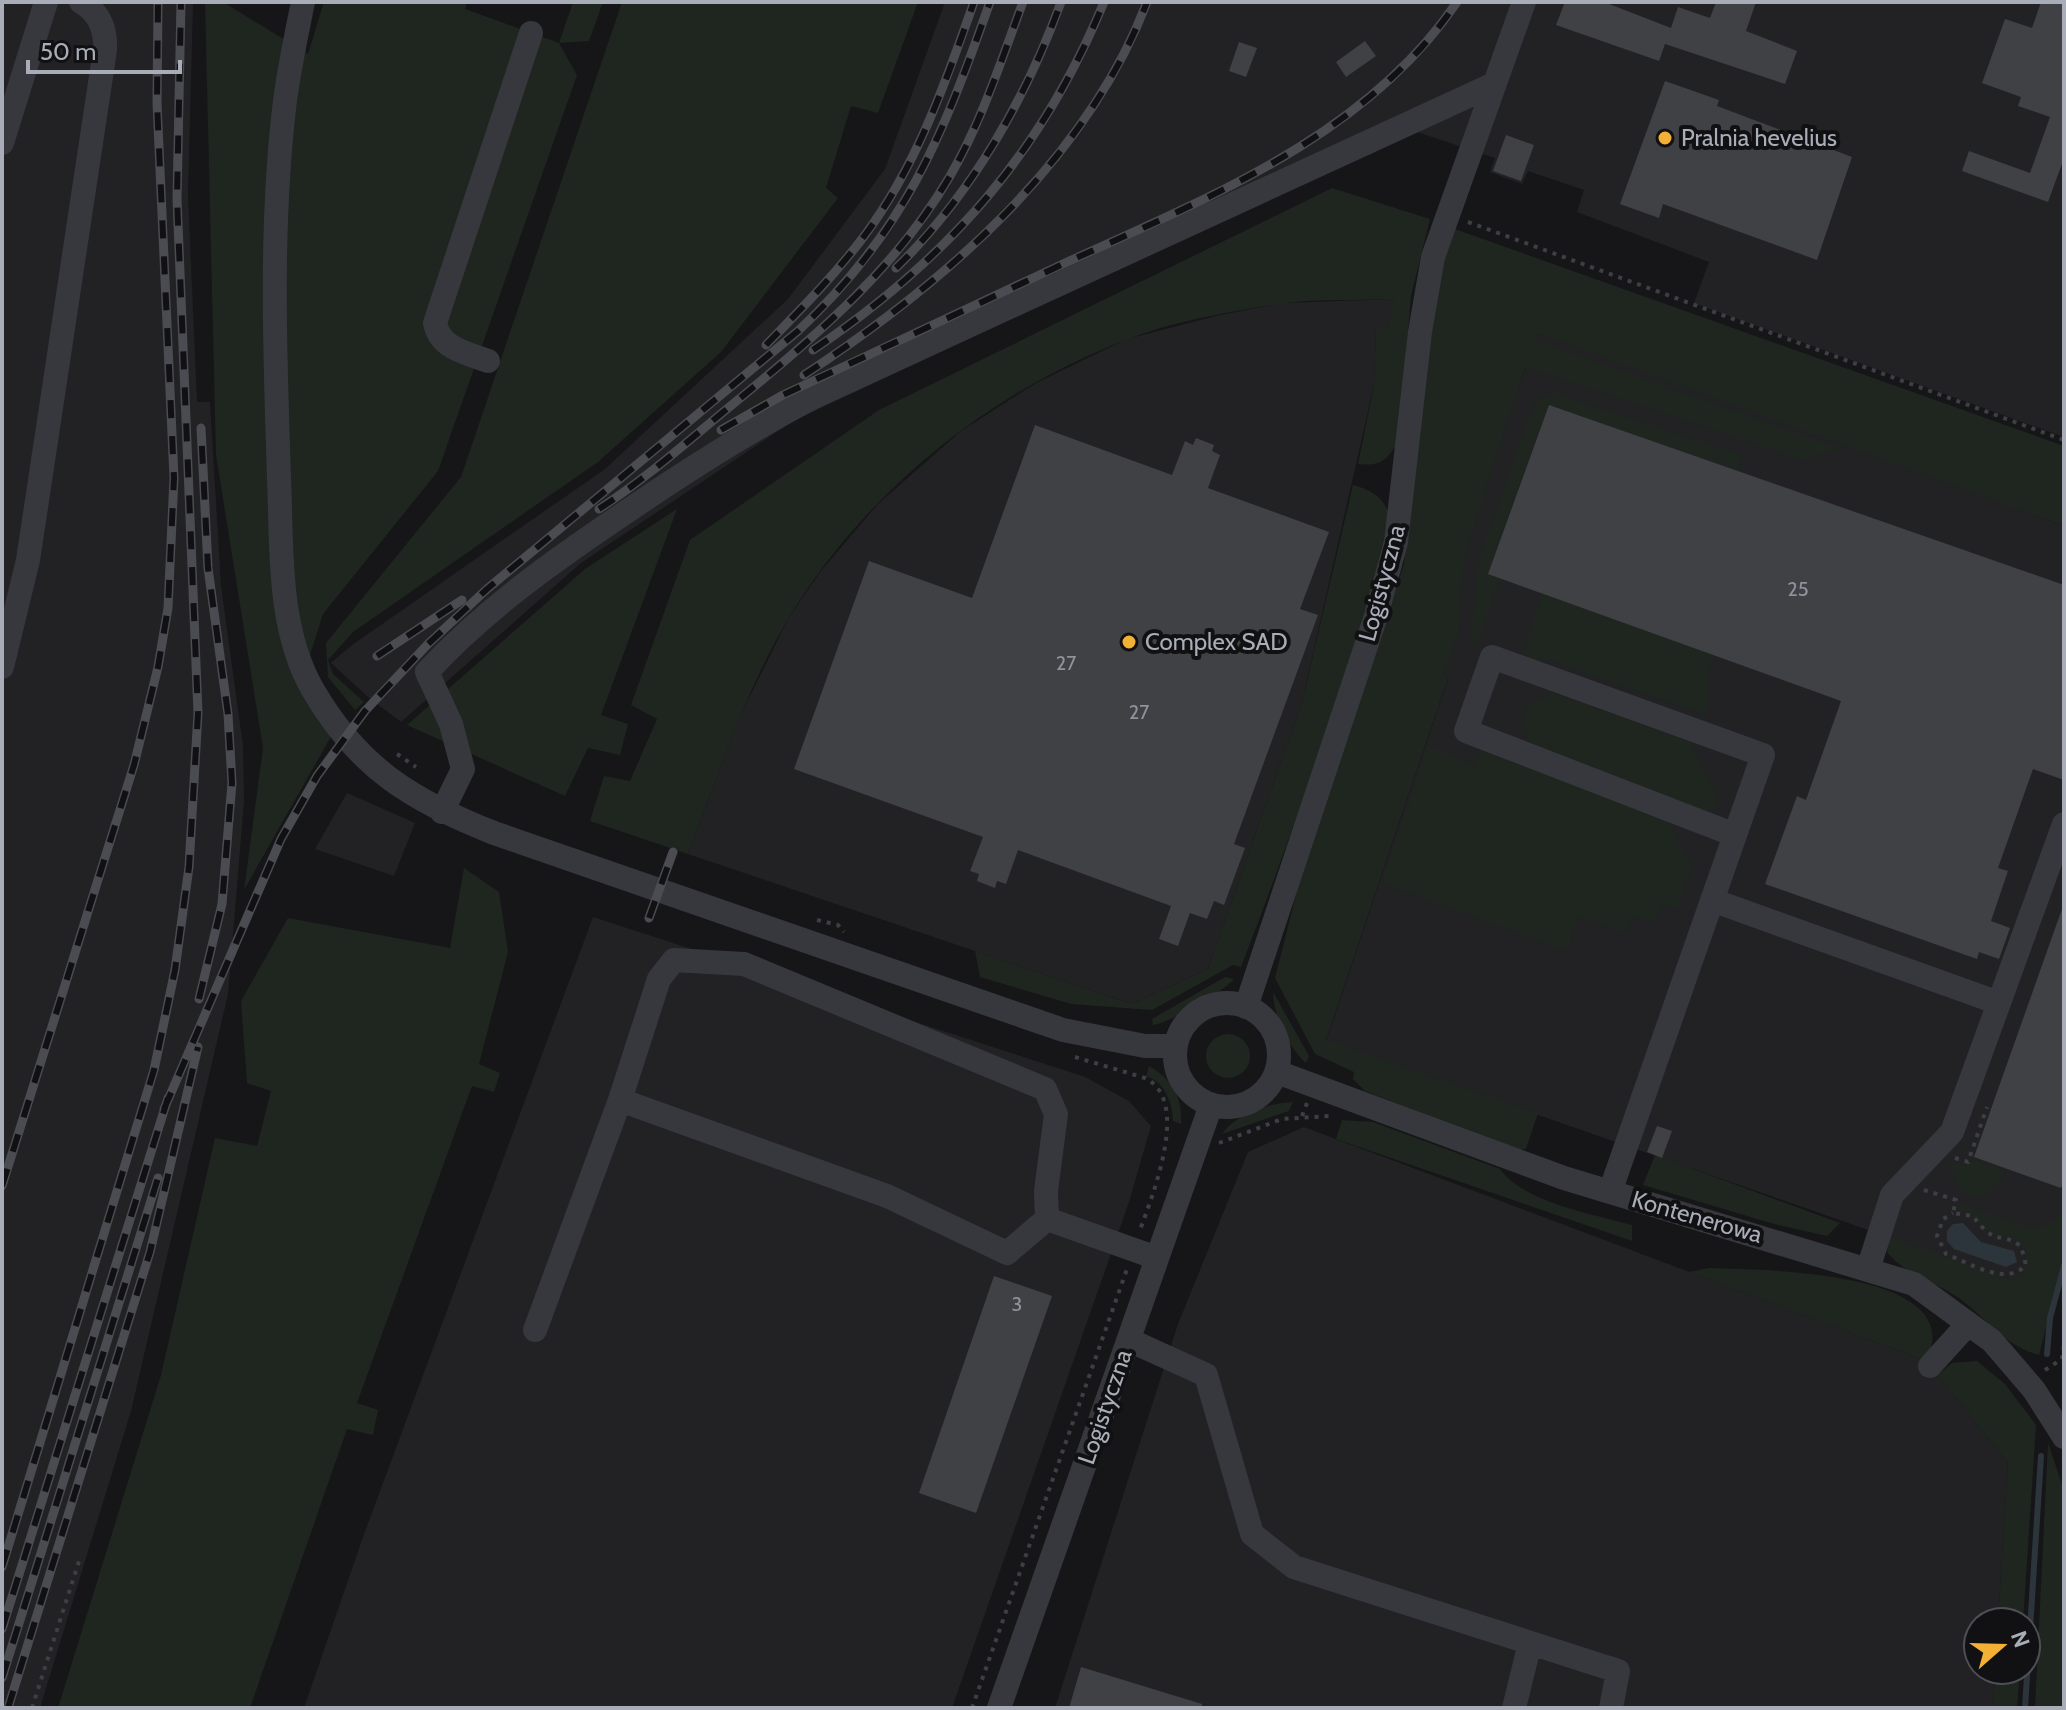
<svg xmlns="http://www.w3.org/2000/svg" width="2066" height="1710" font-family="Cabin,sans-serif">
  <style>
    .built { fill: #222225 }
    .green { fill: #1e261f }
    .water { fill: #2c353c }
    .lines { fill: none; stroke-linecap: round; stroke-linejoin: round }
    .stream { stroke: #2c353c; stroke-width: 6 }
    .building { fill: #404145 }
    .path { stroke: #3d3f44; stroke-width: 4; stroke-dasharray: 4 6; stroke-linecap: butt }
    .minor { stroke: #37383d; stroke-width: 24 }
    .rail-casing { stroke: #4a4c52; stroke-width: 9 }
    .rail { stroke: #111113; stroke-width: 6; stroke-dasharray: 18; stroke-linecap: butt }
    .poi-dot { fill: #f2b134; stroke: #111113; stroke-width: 3 }
    .labels { text-anchor: middle; stroke-width: 8; stroke-linejoin: round; paint-order: stroke }
    .number-label { font-size: 20px; fill: #8e929b }
    .poi-label { font-size: 24px; fill: #a8adb8; stroke: #111113; text-anchor: start }
    .street-label { font-size: 24px; fill: #a8adb8; stroke: #111113 }
  </style>
  <rect width="100%" height="100%" fill="#161618"/>
  <path class="built" d="M2,2H193L188,196L197,402H210L221,586L243,746L244,801L228,994L131,1411L40,1708H2Z
    M945,2H2064V437L1694,303L1709,262L1577,212L1584,190L1528,171L1522,184L1490,172L1495,158L1414,131L793,421L581,563L401,722L368,697L331,663L352,645L605,469L788,299L885,169Z
    M1395,299L1387,330L1376,329L1374,385L1302,702L1208,969L1132,1004L688,854L737,722L788,619L820,572L878,504L961,431L1036,383L1127,339L1220,315L1283,303Z
    M1537,333L1776,417L2064,526V1212L2020,1283L1326,1041L1448,679L1408,661L1479,501Z
    M347,793L415,823L394,876L315,849Z
    M593,917L1085,1077L1129,1101L1151,1126L1129,1202L952,1708H304L363,1537Z
    M1304,1127L1926,1361L2008,1463L1998,1622H1978V1670H1995L1993,1708H1055L1178,1324L1248,1152Z"/>
  <path class="green" d="M205,2H223L308,54L324,2H467L465,9L559,43L573,2H603L589,41L559,43L577,75L438,471L323,614L302,680L333,733L244,890L263,748L216,455Z
    M622,2H918L878,113L851,106L826,188L838,198L721,352L598,462L353,632L328,660L333,674L364,702L355,710L328,677L326,643L461,477Z
    M1332,188L1430,219L1411,296L1399,439C1389,459 1381,467 1358,464L1374,385L1376,329H1387L1394,299C1357,301 1316,298 1279,304C1229,312 1174,321 1126,340C989,392 862,494 787,621C744,694 718,775 688,854L590,821L604,776L630,781L657,719L631,705L690,540L879,410Z
    M1452,228L2064,446V526L1537,333L1535,340L1841,449L1803,460L1525,367L1464,557L1458,637L1442,675L1448,678L1326,1040L1538,1113L1526,1149L1518,1150L1365,1091L1353,1079L1354,1072L1315,1054L1275,978L1304,863L1404,564L1432,299Z
    M1552,392L1743,455L1737,471L1549,405L1488,573L1500,578L1476,646L1470,643L1479,558L1534,404Z
    M1353,485C1369,489 1384,497 1389,514C1396,544 1364,625 1353,656C1317,760 1281,864 1241,967L1233,965L1152,1010L1071,1004L980,977L975,951L1132,1004L1208,969L1302,702Z
    M677,509L601,715L628,724L620,755L588,748L565,796L407,725L585,569Z
    M1542,593L1714,655L1708,673L1707,715L1539,657L1535,665L1520,662Z
    M1553,693L1689,741L1718,796L1715,809L1702,811L1532,750L1522,722L1527,705Z
    M1428,746L1475,765L1481,746L1662,810L1692,866L1678,909L1663,904L1654,922L1632,917L1626,934L1579,916L1567,951L1382,883Z
    M464,868L499,892L508,952L479,1064L500,1073L494,1092L472,1086L357,1403L378,1410L373,1435L347,1429L250,1708H58L161,1375L215,1138L257,1146L271,1091L247,1083L241,1001L288,918L450,948Z
    M1225,977L1234,979C1223,992 1169,1023 1153,1025L1152,1019Z
    M1273,992L1309,1056L1306,1063C1288,1047 1274,1017 1273,992Z
    M1206 1056a22 22 0 1 1 44 0a22 22 0 1 1-44 0Z
    M1149,1066C1172,1079 1183,1098 1181,1124L1173,1121C1172,1101 1165,1083 1146,1076Z
    M1293,1102L1289,1111L1222,1134C1236,1114 1269,1103 1293,1102Z
    M1342,1120L1373,1122L1500,1169C1523,1202 1593,1214 1632,1225V1241L1336,1139Z
    M1655,1155L1840,1223L1827,1236L1774,1224L1643,1185Z
    M1949,1159L1968,1166L1972,1159L2006,1171C1986,1210 1954,1200 1949,1159Z
    M1959,1203L2030,1228L2043,1226L2064,1212V1258L2039,1355C2006,1347 1986,1318 1959,1298C1935,1281 1906,1276 1887,1252L1888,1236L2009,1279L2021,1275L2027,1265L2024,1245C2013,1237 2002,1239 1991,1233C1976,1225 1978,1215 1958,1210Z
    M1709,1268C1758,1270 1972,1269 1926,1361L1689,1272Z
    M1977,1361L2005,1384L2036,1425L2023,1622H1998L2008,1463L1937,1375L1952,1363Z
    M2048,1443L2064,1490V1708H2035Z
    M1995,1670H2020L2017,1708H1993Z"/>
  <path class="water" d="M1963,1223L1981,1242L2014,1251L2017,1262L2006,1267L1954,1249L1947,1241V1231L1953,1224Z"/>
  <g class="lines">
    <path class="stream" d="M2047,1354L2050,1318L2064,1266
      M2025,1708L2041,1456"/>
  </g>
  <path class="building" d="M1565,2H1604L1671,28L1678,7L1710,18L1716,2H1756L1746,31L1797,51L1785,84L1665,44L1659,61L1556,25Z
    M2041,2H2064V158L2048,202L1962,171L1969,151L2030,173L2050,117L2018,106L2021,97L1982,83L2005,19L2032,28Z
    M1365,41L1376,56L1346,77L1336,62Z
    M1239,42L1257,48L1246,77L1229,71Z
    M1665,81L1719,100L1717,106L1852,157L1817,260L1663,204L1659,218L1620,204Z
    M1506,135L1534,145L1521,181L1493,171Z
    M1549,405L2064,585V780L2033,769L1998,868L2008,871L1991,921L2010,928L1999,959L1979,952L1977,959L1765,884L1797,796L1806,800L1841,701L1488,574Z
    M1035,425L1172,475L1185,441L1193,445L1196,438L1214,445L1212,451L1220,455L1208,488L1329,532L1300,609L1318,615L1234,844L1245,848L1224,905L1214,901L1207,919L1190,913L1178,946L1159,939L1171,906L1018,850L1006,884L997,881L995,888L977,881L979,874L970,871L983,837L794,769L869,561L972,598Z
    M2062,909L2064,1179L2061,1188L1974,1157Z
    M1657,1126L1672,1131L1662,1158L1647,1152Z
    M994,1276L1052,1296L976,1513L919,1493Z
    M1081,1667L1202,1704V1708H1069Z"/>
  <g class="lines">
    <path class="path" d="M1468,222L2064,440
      M397,754L416,767
      M817,920L838,925L844,932
      M1075,1057L1145,1078C1191,1100 1153,1194 1140,1230
      M1302,1116L1307,1103
      M1219,1143L1282,1119L1329,1116
      M1955,1158L1968,1162L1987,1107
      M1924,1190L1956,1200L1953,1213L1973,1216C1997,1248 1997,1230 2021,1246L2026,1265C2006,1287 1970,1263 1946,1254L1937,1236L1943,1219L1953,1213
      M2045,1370L2062,1359L2064,1345
      M32,1708L80,1558
      M972,1708L1127,1269"/>
    <path class="minor" d="M303,2C296,37 288,73 284,109C270,232 275,355 279,478C282,547 277,628 313,690C358,768 413,801 494,833L1063,1030L1145,1046H1175
      M2,143L46,2
      M488,361C467,353 440,349 435,323L531,33
      M2,667L28,560L105,50C106,29 99,12 81,2
      M442,812L463,769L451,724L427,672C487,607 559,557 632,508C691,468 750,430 814,397L1492,85
      M1712,900L1999,1003
      M1175 1055a52 52 0 1 1 104 0a52 52 0 1 1-104 0Z
      M1246,1007L1376,616L1396,542L1420,332L1433,257L1524,2
      M1277,1072L1564,1178L1914,1284L1992,1341L2034,1390L2064,1437
      M620,1100L887,1196L1007,1253L1047,1219
      M1610,1192L1763,755L1492,657L1466,731L1735,835
      M1868,1269L1892,1195L1952,1132L2064,824
      M535,1330L620,1100L659,979L674,960L744,964L1045,1089L1056,1114L1046,1191L1047,1219L1157,1258
      M1129,1340L1206,1375L1252,1534L1294,1567L1618,1671L1611,1708
      M1930,1366L1968,1324
      M999,1708L1211,1105
      M1514,1708L1530,1643"/>
    <defs>
      <path id="rail" d="M896,268C971,195 1026,99 1061,2
        M766,345C800,310 835,275 865,235C917,165 945,84 974,2
        M813,350C948,259 1042,153 1104,2
        M804,375C943,284 1086,162 1147,2
        M721,430L783,395C876,351 970,308 1063,264C1205,199 1366,137 1457,2
        M599,509C647,478 689,440 733,404C815,337 896,269 950,176C982,121 1001,61 1023,2
        M377,656L462,600
        M649,918L673,852
        M199,999L222,904L232,783L228,714L208,568L201,428
        M164,1109L281,839L317,776L365,711L428,644L487,589L798,331C906,230 942,138 990,2
        M2,1186L134,765L158,667L168,608L174,478L157,103L158,2
        M2,1567L154,1070L175,970L189,867L198,713L177,199L181,2
        M2,1629L168,1098
        M2,1678L158,1178
        M8,1708L150,1252L198,1047"/>
    </defs>
    <use href="#rail" class="rail-casing"/>
    <use href="#rail" class="rail"/>
  </g>
  <g class="poi-dot">
    <circle cx="1665" cy="138" r="8"/>
    <circle cx="1129" cy="642" r="8"/>
  </g>
  <g class="labels">
    <g class="number-label">
      <text x="1798" y="596">25</text>
      <text x="1066" y="670">27</text>
      <text x="1139" y="719">27</text>
      <text x="1017" y="1311">3</text>
    </g>
    <g class="poi-label">
      <text x="1681" y="146">Pralnia hevelius</text>
      <text x="1145" y="650">Complex SAD</text>
    </g>
    <g class="street-label">
      <text transform="translate(1382 583) rotate(-75)" y="8">Logistyczna</text>
      <text transform="translate(1697 1217) rotate(16)" y="8">Kontenerowa</text>
      <text transform="translate(1105 1407) rotate(-71)" y="8">Logistyczna</text>
    </g>
  </g>
  <rect width="2066" height="1710" fill="none" stroke="#a8adb8" stroke-width="8"/>
  <g transform="translate(2002 1646) rotate(70)"><circle r="38" fill="#111113" stroke="#4d4f55" stroke-width="2"/>
  <path d="M0-6L14 30L0 20L-14 30Z" fill="#f2b134"/>
  <text y="-12" font-size="22" font-weight="bold" text-anchor="middle" fill="#a8adb8">N</text>
  </g>
  <path d="M28 60v12h152v-12" fill="none" stroke="#a8adb8" stroke-width="4"/>
  <text x="40" y="60" font-size="24" fill="#a8adb8" stroke="#111113" stroke-width="6" paint-order="stroke">50 m</text>
</svg>
